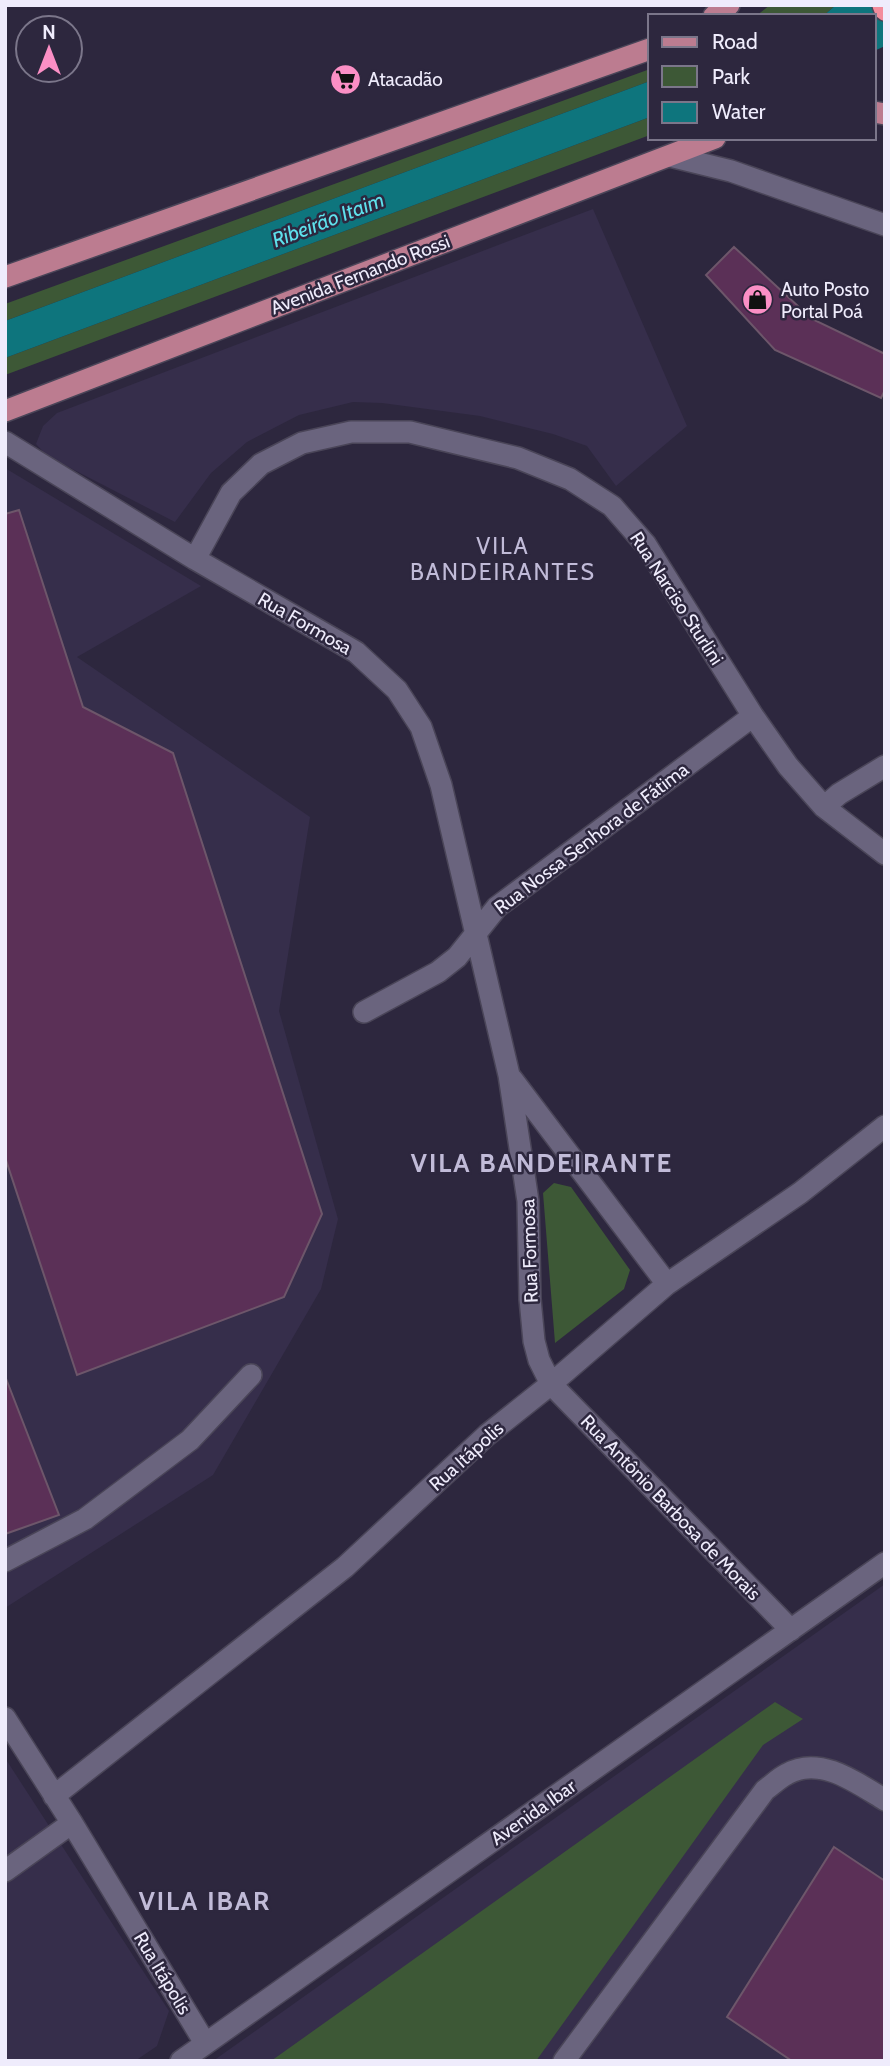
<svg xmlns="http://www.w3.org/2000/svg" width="890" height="2066" font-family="Cabin,sans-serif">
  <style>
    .built { fill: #362e4b }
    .green { fill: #3d5836 }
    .water { fill: #0e757d }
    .building { fill: #5b3057; stroke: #6d566a; stroke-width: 2 }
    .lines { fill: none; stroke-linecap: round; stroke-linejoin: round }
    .minor-casing { stroke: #4a4558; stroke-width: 24 }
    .major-casing { stroke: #4a4558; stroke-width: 24 }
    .highway-casing { stroke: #4a4558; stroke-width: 24 }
    .minor { stroke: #6a647e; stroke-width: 21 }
    .major { stroke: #bc7c90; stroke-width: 21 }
    .highway { stroke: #f38c9c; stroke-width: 21 }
    .labels { text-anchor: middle; stroke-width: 5; stroke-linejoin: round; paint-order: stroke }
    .poi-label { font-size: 19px; fill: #efecfc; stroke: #2d273e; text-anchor: start }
    .street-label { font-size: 19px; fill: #efecfc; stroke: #2d273e }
    .water-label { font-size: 21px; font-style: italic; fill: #5ee1ec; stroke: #2d273e }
    .quarter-label { font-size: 23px; letter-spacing: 2px; fill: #c1bbd8; stroke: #2d273e }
    .district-label { font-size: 26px; font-weight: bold; letter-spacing: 2px; fill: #c1bbd8; stroke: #2d273e }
  </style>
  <rect width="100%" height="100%" fill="#2d273e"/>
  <path class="built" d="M593,209L687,426L616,486L587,446L553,434L480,416L382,403L353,402L299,415L247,442L211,473L175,522L47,456L36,444L43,426L57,413Z
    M5,468L201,586L77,657L310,817L279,1011L338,1219L321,1289L213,1475L5,1608Z
    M885,1584V2061H213Z
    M5,1758L169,2011L157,2046L135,2061H5Z"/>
  <path class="green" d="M770,5H836L823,16H756Z
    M650,69V81L5,321V304Z
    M650,117V135L5,375V358Z
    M554,1183L571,1187L630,1270L624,1289L555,1343L543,1193Z
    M775,1702L803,1719L763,1745L536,2061H271Z"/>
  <path class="water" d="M836,5H885V46L874,51V16H823Z
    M650,81V117L5,358V321Z"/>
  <path class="building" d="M734,247L812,319L885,354V390L881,398L775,350L706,275Z
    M19,510L83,707L173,753L322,1214L284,1297L77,1375L5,1157V514Z
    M5,1376L59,1515L5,1534Z
    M834,1847L885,1881V2061H792L727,2017Z"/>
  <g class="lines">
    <defs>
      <path id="minor" d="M670,156L731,171L885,225
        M5,442L195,559L356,652L397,690L421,727L441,785L509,1075L528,1201L530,1299L534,1341L539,1360L551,1384L791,1630
        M195,559L231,493L261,464L302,443L351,432H410L518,458L570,479L612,506L646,545L753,716L788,766L824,807L885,854
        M824,807L839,794L885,766
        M364,1012L438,972L457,957L497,907L753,716
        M512,1079L667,1284
        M5,1561L85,1519L190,1440L251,1375
        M5,1718L72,1823L205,2043
        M54,1796L345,1567L487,1435L551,1384L667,1284L800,1193L885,1126
        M5,1871L72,1823
        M181,2061L885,1563
        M564,2061L765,1790C772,1785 779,1778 787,1774C820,1755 857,1783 885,1800"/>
      <path id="major" d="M714,16L729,5
        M874,112L885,114
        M5,277L650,49
        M5,411L715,138"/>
      <path id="highway" d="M883,5L885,10"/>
    </defs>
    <use href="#minor" class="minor-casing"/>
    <use href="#major" class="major-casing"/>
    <use href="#highway" class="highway-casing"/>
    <use href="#minor" class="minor"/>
    <use href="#major" class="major"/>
    <use href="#highway" class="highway"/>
  </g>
  <defs>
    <symbol id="supermarket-disc" viewBox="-11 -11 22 22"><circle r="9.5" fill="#fb8fc5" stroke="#2d273e"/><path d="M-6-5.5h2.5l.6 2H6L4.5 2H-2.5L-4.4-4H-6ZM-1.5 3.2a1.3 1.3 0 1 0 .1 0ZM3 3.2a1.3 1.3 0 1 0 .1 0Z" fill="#111"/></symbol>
    <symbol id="shop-disc" viewBox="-11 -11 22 22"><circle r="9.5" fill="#fb8fc5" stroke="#2d273e"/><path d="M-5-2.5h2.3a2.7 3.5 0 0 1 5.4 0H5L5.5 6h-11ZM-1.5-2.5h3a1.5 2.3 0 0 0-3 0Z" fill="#111"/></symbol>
  </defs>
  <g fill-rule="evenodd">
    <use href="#supermarket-disc" x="328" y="62" width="35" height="35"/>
    <use href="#shop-disc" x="740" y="282" width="35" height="35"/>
  </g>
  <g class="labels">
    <g class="poi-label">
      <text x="368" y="86">Atacadão</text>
      <text x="781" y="296">Auto Posto<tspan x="781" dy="22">Portal Poá</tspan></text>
    </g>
    <g class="street-label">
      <text transform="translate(360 274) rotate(-21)" y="7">Avenida Fernando Rossi</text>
      <text transform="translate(677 598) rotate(57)" y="7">Rua Narciso Sturlini</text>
      <text transform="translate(305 623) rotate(30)" y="7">Rua Formosa</text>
      <text transform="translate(591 838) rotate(-37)" y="7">Rua Nossa Senhora de Fátima</text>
      <text transform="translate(529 1251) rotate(-92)" y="7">Rua Formosa</text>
      <text transform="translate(466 1456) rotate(-42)" y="7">Rua Itápolis</text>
      <text transform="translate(671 1507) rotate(46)" y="7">Rua Antônio Barbosa de Morais</text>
      <text transform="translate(533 1812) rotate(-35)" y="7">Avenida Ibar</text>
      <text transform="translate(163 1973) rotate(59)" y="7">Rua Itápolis</text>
    </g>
    <g class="water-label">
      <text transform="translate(328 220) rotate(-21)" y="7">Ribeirão Itaim</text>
    </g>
    <g class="quarter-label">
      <text x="503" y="554">VILA<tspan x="503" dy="26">BANDEIRANTES</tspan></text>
    </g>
    <g class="district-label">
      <text x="542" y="1172">VILA BANDEIRANTE</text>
      <text x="205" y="1910">VILA IBAR</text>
    </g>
  </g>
  <rect width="890" height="2066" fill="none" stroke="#efecfc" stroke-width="14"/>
  <rect x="648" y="14" width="228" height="126" fill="#2d273e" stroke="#7b768a" stroke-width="2"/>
  <rect x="662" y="37" width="35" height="10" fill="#bc7c90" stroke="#7b768a" stroke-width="2"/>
  <text x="712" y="49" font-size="21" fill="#efecfc">Road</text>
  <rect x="662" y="66" width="35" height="21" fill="#3d5836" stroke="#7b768a" stroke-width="2"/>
  <text x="712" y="84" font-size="21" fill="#efecfc">Park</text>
  <rect x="662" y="102" width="35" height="21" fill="#0e757d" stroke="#7b768a" stroke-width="2"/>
  <text x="712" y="119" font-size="21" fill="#efecfc">Water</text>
  <g transform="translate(49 49)"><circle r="33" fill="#2d273e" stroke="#7b768a" stroke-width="2"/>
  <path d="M0-5L12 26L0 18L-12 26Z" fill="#fb8fc5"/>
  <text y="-10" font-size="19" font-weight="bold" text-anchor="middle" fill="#efecfc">N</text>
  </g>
</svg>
